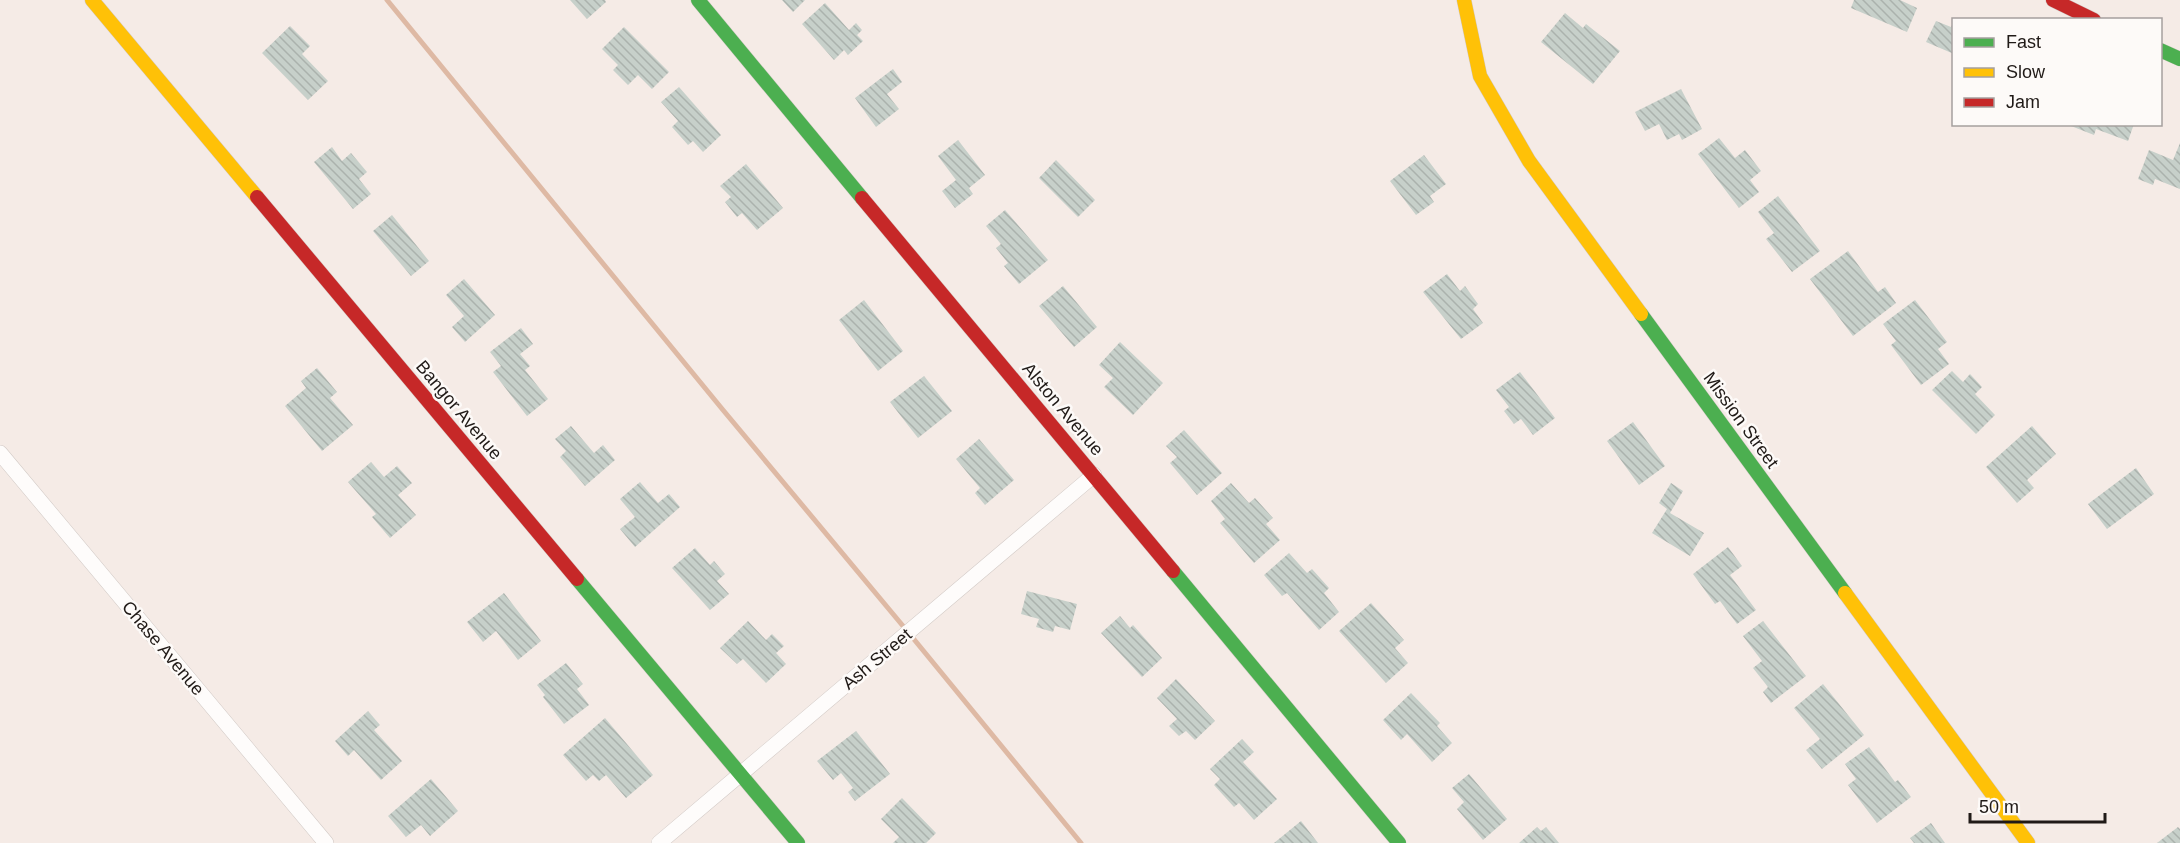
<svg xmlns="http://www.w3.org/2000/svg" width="2180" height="843" font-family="Arial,sans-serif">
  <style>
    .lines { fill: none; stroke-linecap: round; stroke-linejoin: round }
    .stream { stroke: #deb9a4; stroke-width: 5 }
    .building { fill: url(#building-back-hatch) }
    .street-casing { stroke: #d1c9c5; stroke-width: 16 }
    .fast-casing { stroke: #d1c9c5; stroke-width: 15 }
    .slow-casing { stroke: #d1c9c5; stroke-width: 15 }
    .jam-casing { stroke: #d1c9c5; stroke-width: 15 }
    .street { stroke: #fefcfb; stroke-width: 15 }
    .fast { stroke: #4caf50; stroke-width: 14 }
    .slow { stroke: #ffc107; stroke-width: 14 }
    .jam { stroke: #c62828; stroke-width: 14 }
    .labels { text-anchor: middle; stroke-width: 5; stroke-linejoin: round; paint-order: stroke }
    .street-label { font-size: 18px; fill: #201a17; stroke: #fdfaf8 }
  </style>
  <defs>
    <pattern id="building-back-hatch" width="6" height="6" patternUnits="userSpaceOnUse" patternTransform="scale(1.5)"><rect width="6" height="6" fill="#c7d0ca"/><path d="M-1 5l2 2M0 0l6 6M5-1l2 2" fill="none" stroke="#abb2ad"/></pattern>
  </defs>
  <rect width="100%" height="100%" fill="#f5ebe6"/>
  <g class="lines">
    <path class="stream" d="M387,0L723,410L908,632L1081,843"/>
  </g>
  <path class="building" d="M570,0H605L606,2L587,19Z
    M782,0H805L793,12Z
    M1854,0H1900L1917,8L1907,32L1851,8Z
    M825,3L849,30L856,23L862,30L857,35L863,41L848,55L844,50L834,60L802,24Z
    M1565,13L1583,28L1586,24L1620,51L1593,84L1541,42Z
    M1936,21L1951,27L1954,21V54L1926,42Z
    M290,26L310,46L302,54L328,81L308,100L262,53Z
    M624,27L669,72L652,89L638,75L628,85L613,70L618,65L602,49Z
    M893,69L902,82L887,94L899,109L876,127L855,98Z
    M679,87L721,135L703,152L693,141L688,145L672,127L678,121L661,102Z
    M1681,89L1702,129L1682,140L1679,134L1667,140L1659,124L1645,131L1635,112Z
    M2066,124H2134L2128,141L2096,129L2094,135Z
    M1719,138L1735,158L1745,150L1761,171L1750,180L1759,192L1739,208L1698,154Z
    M958,140L985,175L969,188L973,194L955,208L942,191L956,180L938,156Z
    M2180,143V189L2155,179L2153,185L2138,179L2149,150L2173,160Z
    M332,147L342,161L351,153L367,172L359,179L371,194L353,209L314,162Z
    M1424,155L1446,184L1430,196L1434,202L1416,215L1390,181Z
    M1056,160L1095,200L1078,217L1039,178Z
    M746,164L783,208L757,230L742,213L737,217L725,202L731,197L720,186Z
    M1778,196L1820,251L1792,272L1766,239L1774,233L1758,212Z
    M1005,210L1048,260L1019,284L1004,266L1008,263L996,248L1001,244L986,226Z
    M392,215L429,261L411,276L373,231Z
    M1848,251L1878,292L1885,287L1896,303L1853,336L1810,279Z
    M1447,274L1460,291L1465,286L1478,304L1473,309L1483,323L1461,339L1423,292Z
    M464,279L495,315L465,342L452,327L464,316L446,295Z
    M1063,286L1097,327L1074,347L1039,306Z
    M864,300L903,351L878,371L839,320Z
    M1915,300L1947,342L1938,349L1949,364L1921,385L1891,345L1896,341L1883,324Z
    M521,328L533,344L520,354L530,366L525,370L548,399L527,416L493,372L501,366L490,352Z
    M1120,342L1163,383L1133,415L1104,387L1113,378L1099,365Z
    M317,368L337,392L330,398L353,425L322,451L285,406L306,388L301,381Z
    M1952,371L1963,382L1970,374L1982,387L1975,394L1995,415L1976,434L1932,390Z
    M1520,372L1555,418L1533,435L1521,419L1514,424L1504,411L1509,407L1496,390Z
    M924,376L952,411L918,438L890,402Z
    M1633,422L1665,466L1639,485L1607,441Z
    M571,426L594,453L603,445L615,460L585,486L560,457L566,451L555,439Z
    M2032,426L2056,454L2027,480L2034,488L2017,503L1986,467Z
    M1184,430L1222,473L1197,495L1170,463L1177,457L1166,446Z
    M979,439L1014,480L985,505L975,493L980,488L956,459Z
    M371,462L384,477L397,466L412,483L398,495L416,515L390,538L372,517L376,514L348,482Z
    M2136,468L2154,494L2107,529L2088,504Z
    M640,482L658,503L669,494L680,507L635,547L620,529L635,517L620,499Z
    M1231,483L1249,503L1255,498L1273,518L1266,524L1280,540L1254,563L1220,523L1225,519L1211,501Z
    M1671,483L1683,491L1670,513L1704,533L1690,556L1652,533L1667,509L1659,503Z
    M1728,547L1742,566L1730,575L1756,610L1737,624L1720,601L1715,604L1693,574Z
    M695,548L710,565L714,561L725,574L717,581L729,594L710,610L672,568Z
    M1289,553L1307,573L1312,569L1329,588L1324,593L1339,612L1319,630L1287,593L1282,596L1264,575Z
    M1027,591L1077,604L1070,630L1055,626L1053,632L1036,627L1039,619L1021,614Z
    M504,593L541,641L518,660L496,631L483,642L467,622Z
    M1371,603L1404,640L1395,648L1408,663L1386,683L1339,631Z
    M1120,616L1130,628L1133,625L1162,658L1142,677L1101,633Z
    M748,621L766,640L772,634L784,646L776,653L786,664L766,683L743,659L737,664L720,648Z
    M1763,621L1806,676L1771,703L1763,692L1768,687L1753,668L1762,661L1743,636Z
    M566,663L583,684L577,689L589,705L564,724L543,697L545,695L537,685Z
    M1176,679L1215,721L1195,740L1186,731L1179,736L1169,726L1177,719L1157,698Z
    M1823,684L1864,735L1822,769L1806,750L1820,739L1794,708Z
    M1411,693L1440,723L1437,726L1452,743L1432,762L1407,734L1401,740L1383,720Z
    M368,711L380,725L374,730L402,761L381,780L354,750L348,756L335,741Z
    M605,718L653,775L626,798L606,775L599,781L593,775L586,781L563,755Z
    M856,731L890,774L855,801L848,792L853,788L841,773L833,780L817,761Z
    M1242,739L1254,752L1243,762L1277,799L1254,820L1239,803L1234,807L1214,785L1220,779L1210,769Z
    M1869,747L1895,782L1898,780L1911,797L1877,823L1848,785L1856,779L1845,764Z
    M1469,774L1507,819L1483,840L1457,809L1464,802L1452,788Z
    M431,779L458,811L430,836L421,825L406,837L388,816Z
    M902,798L936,833L926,843H893L899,837L881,819Z
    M1301,821L1318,843H1274Z
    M1931,823L1945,843H1914L1910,838Z
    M1537,827L1541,831L1546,827L1559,843H1519Z
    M2178,827L2180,829V843H2157Z"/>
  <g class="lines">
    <defs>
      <path id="street" d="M0,453L326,843
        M659,843L1094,475"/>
      <path id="fast" d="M698,0L862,198
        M2160,50L2180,59
        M1641,314L1845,593
        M1173,571L1399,843
        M577,579L798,843"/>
      <path id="slow" d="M92,0L257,197
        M1464,0L1480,76L1529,161L1641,314
        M1845,593L2028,843"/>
      <path id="jam" d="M2053,0L2094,20
        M257,197L577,579
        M862,198L1173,571"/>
    </defs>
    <use href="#street" class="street-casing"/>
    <use href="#fast" class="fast-casing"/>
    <use href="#slow" class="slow-casing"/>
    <use href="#jam" class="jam-casing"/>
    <use href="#street" class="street"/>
    <use href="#fast" class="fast"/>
    <use href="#slow" class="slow"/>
    <use href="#jam" class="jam"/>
  </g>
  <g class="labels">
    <g class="street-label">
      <text transform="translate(1063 409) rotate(50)" y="6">Alston Avenue</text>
      <text transform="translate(459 410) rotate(50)" y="6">Bangor Avenue</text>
      <text transform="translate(1741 420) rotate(54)" y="6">Mission Street</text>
      <text transform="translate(163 648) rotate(50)" y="6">Chase Avenue</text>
      <text transform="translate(877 659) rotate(-40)" y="6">Ash Street</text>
    </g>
  </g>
  <rect x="1952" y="18" width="210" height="108" fill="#fdfaf8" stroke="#a5a09e" stroke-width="1.5"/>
  <rect x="1964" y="38" width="30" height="9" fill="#4caf50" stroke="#a5a09e" stroke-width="1.5"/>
  <text x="2006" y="48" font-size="18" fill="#201a17">Fast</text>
  <rect x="1964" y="68" width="30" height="9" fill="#ffc107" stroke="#a5a09e" stroke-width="1.5"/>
  <text x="2006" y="78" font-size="18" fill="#201a17">Slow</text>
  <rect x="1964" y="98" width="30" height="9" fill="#c62828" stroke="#a5a09e" stroke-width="1.5"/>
  <text x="2006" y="108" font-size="18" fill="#201a17">Jam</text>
  <path d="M1970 813v9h135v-9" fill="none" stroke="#201a17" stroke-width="3"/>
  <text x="1979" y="813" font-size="18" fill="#201a17" stroke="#fdfaf8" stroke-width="4.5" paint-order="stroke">50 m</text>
</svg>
